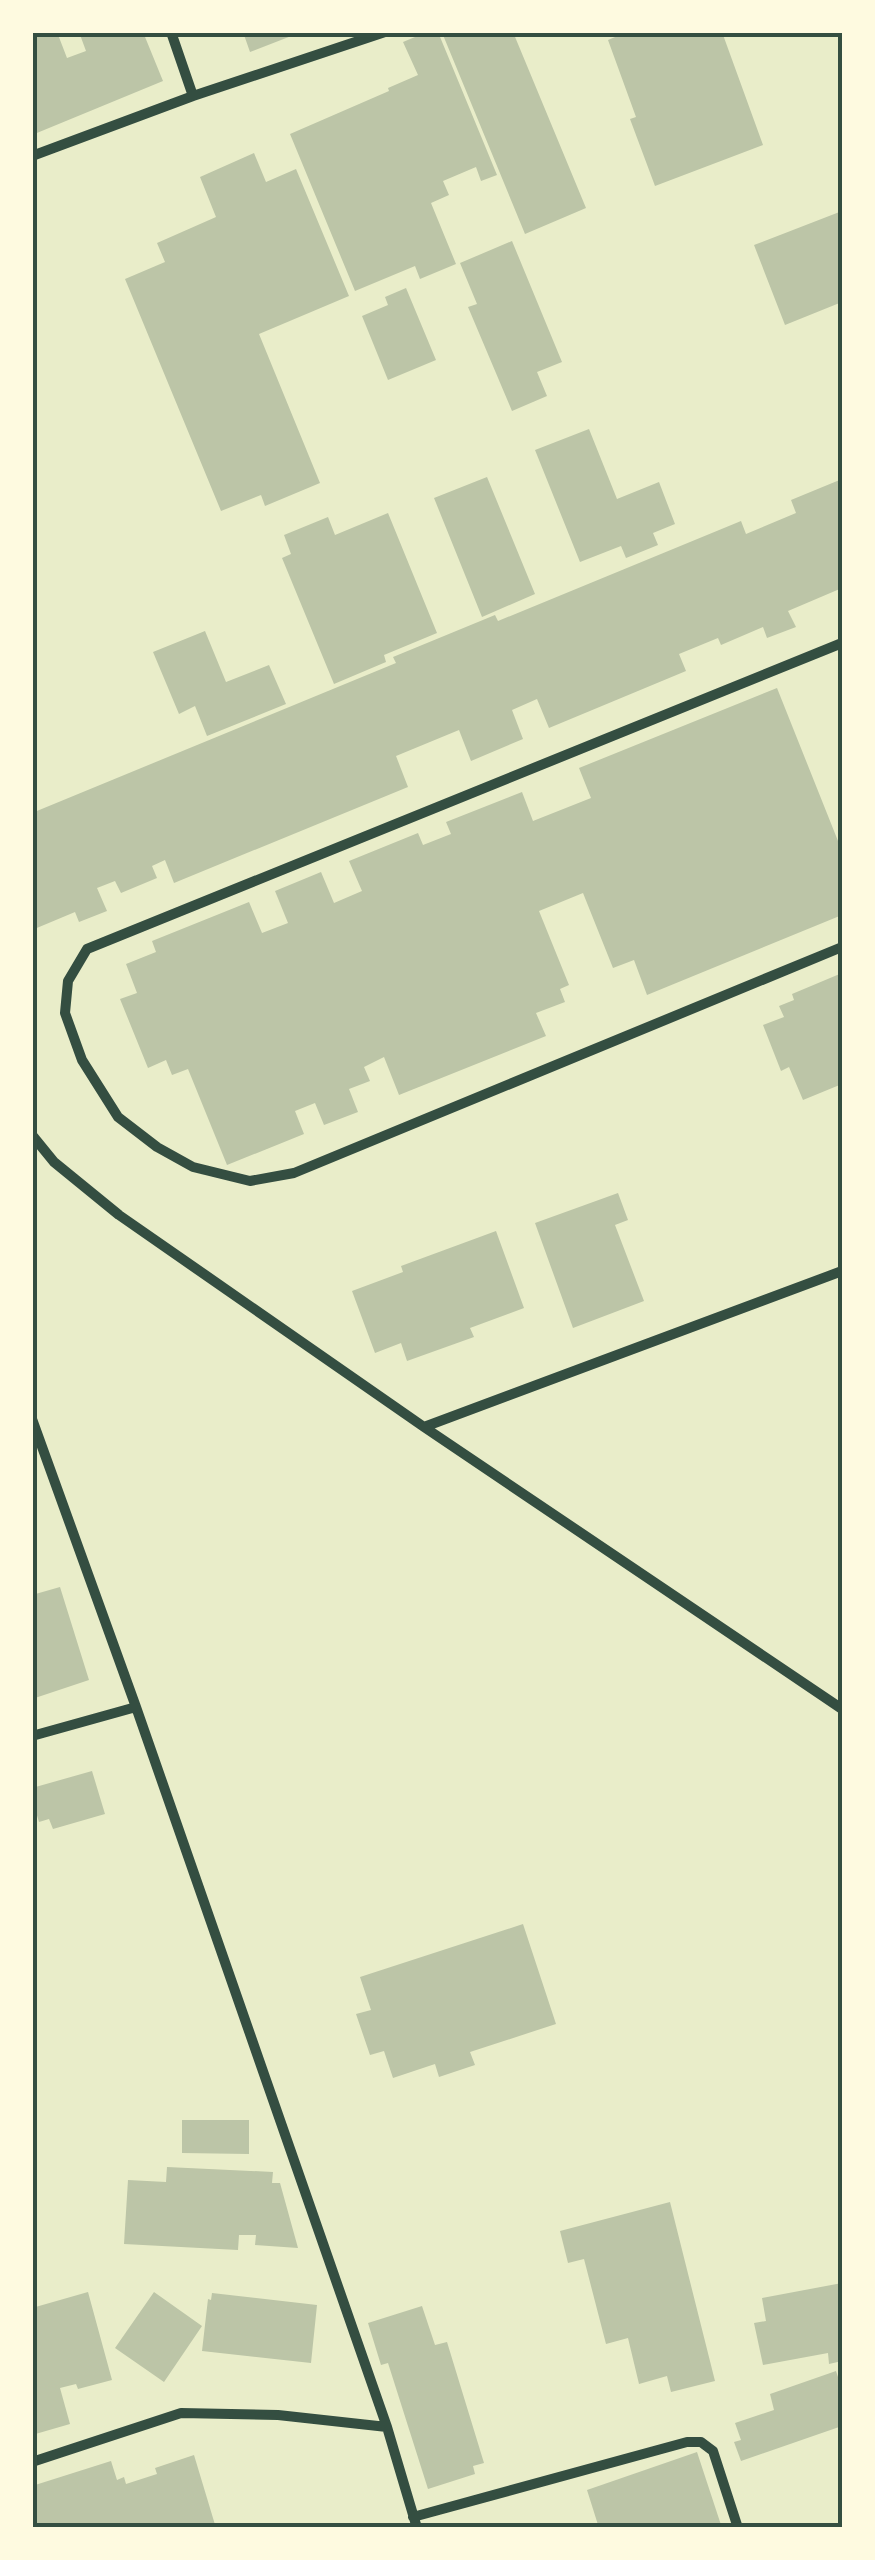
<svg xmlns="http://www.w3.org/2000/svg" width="875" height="2560" font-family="'IBM Plex Sans',sans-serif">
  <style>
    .building { fill: #bcc5a7 }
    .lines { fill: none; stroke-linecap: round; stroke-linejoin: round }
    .minor { stroke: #344e41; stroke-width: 10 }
    .neatline { fill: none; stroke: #344e41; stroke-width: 4 }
  </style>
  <rect width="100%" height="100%" fill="#e9edc9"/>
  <path class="building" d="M32,32H57L67,58L86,51L79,32H143L163,81L32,135Z
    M243,32H299V33L250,52Z
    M427,32H438L497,175L481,181L476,167L443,181L449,195L431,203L456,264L420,279L415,266L355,291L290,134L389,91L388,88L418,75L403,42Z
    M449,32H513L586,208L525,234L443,35Z
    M627,32H722L763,145L655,186L630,119L636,117L608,40Z
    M254,153L266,182L296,169L349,296L259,334L320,483L265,506L261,495L221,511L125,279L165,262L157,243L216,217L200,177Z
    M842,211V302L785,325L754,245Z
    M512,241L562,362L537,372L547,396L512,411L468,307L477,304L460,263Z
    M406,288L436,360L388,380L362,316L388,305L385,297Z
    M589,429L617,499L659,482L675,524L653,533L658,545L626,558L621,546L580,562L535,450Z
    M487,477L535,594L482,617L434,498Z
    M842,479V588L788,611L796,627L767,638L763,627L721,645L718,638L679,654L686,671L549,728L537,699L512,710L523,739L471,761L459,730L396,756L408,787L174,883L165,860L152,866L157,878L121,893L115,881L97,888L107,911L79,922L75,912L32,930V813L396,663L393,657L495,615L498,621L741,521L746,534L796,513L791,500Z
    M388,513L437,633L384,655L386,662L334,684L282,558L291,554L284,535L328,517L335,535Z
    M205,631L226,682L269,665L286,704L207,736L195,706L179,714L153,652Z
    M777,688L842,851V915L647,995L634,960L613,968L583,893L539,911L569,985L560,989L565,1002L536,1013L546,1036L399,1095L384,1057L364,1067L370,1081L349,1089L358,1112L324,1125L315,1103L295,1111L304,1134L227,1165L188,1069L172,1075L166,1060L148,1068L120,999L137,993L126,964L156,952L152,941L249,902L262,933L288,923L275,891L321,872L334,903L362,891L349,861L418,833L423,845L451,834L446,822L522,792L533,821L591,798L579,768Z
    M842,973V1084L803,1100L789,1067L781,1071L763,1025L784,1017L779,1006L794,1000L792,994Z
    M618,1193L628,1220L615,1225L644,1301L573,1328L535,1223Z
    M496,1231L524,1308L470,1328L474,1337L407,1361L401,1343L375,1353L352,1291L403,1272L401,1266Z
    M60,1587L89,1680L32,1699V1595Z
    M92,1771L105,1814L53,1829L49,1819L39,1822L32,1799V1788Z
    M523,1924L556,2024L470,2052L475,2065L439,2077L435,2064L393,2078L384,2051L370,2055L356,2014L371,2010L360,1977Z
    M182,2120H249V2154L182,2153Z
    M167,2167L273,2172L272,2183H280L298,2248L255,2245L256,2235H239L238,2250L124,2244L128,2180L166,2182Z
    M670,2202L715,2381L671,2392L667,2376L639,2384L628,2338L606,2344L584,2259L568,2263L560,2231Z
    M842,2283V2361L829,2364L828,2353L763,2365L754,2323L766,2321L762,2298Z
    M88,2292L112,2380L78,2389L76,2384L60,2388L70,2424L32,2435V2308Z
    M154,2292L202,2326L164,2382L115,2348Z
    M212,2293L317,2305L311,2363L202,2351L208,2299L211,2300Z
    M422,2306L435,2345L447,2342L484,2463L473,2466L475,2474L428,2489L388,2363L381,2365L368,2323Z
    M836,2371L842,2389V2426L741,2461L734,2442L741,2440L735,2423L774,2410L770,2394Z
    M697,2452L722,2528H599L587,2490Z
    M194,2455L216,2528H32V2486L111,2461L117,2480L124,2477L126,2484L157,2474L155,2468Z"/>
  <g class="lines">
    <path class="minor" d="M171,32L193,96
      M32,156L193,96L385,32
      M842,643L87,949L68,981L65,1013L82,1060L118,1117L157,1147L193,1167L250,1181L294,1173L842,947
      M32,1135L54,1162L119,1215L424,1427L842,1709
      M32,1419L136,1707L387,2427L417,2528
      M424,1427L842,1271
      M32,1736L136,1707
      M32,2462L181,2413L278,2415L387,2427
      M413,2517L687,2442H701L713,2451L738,2528"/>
  </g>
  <rect width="875" height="2560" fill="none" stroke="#fefae0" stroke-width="70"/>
  <rect x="35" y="35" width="805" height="2490" class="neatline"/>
</svg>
